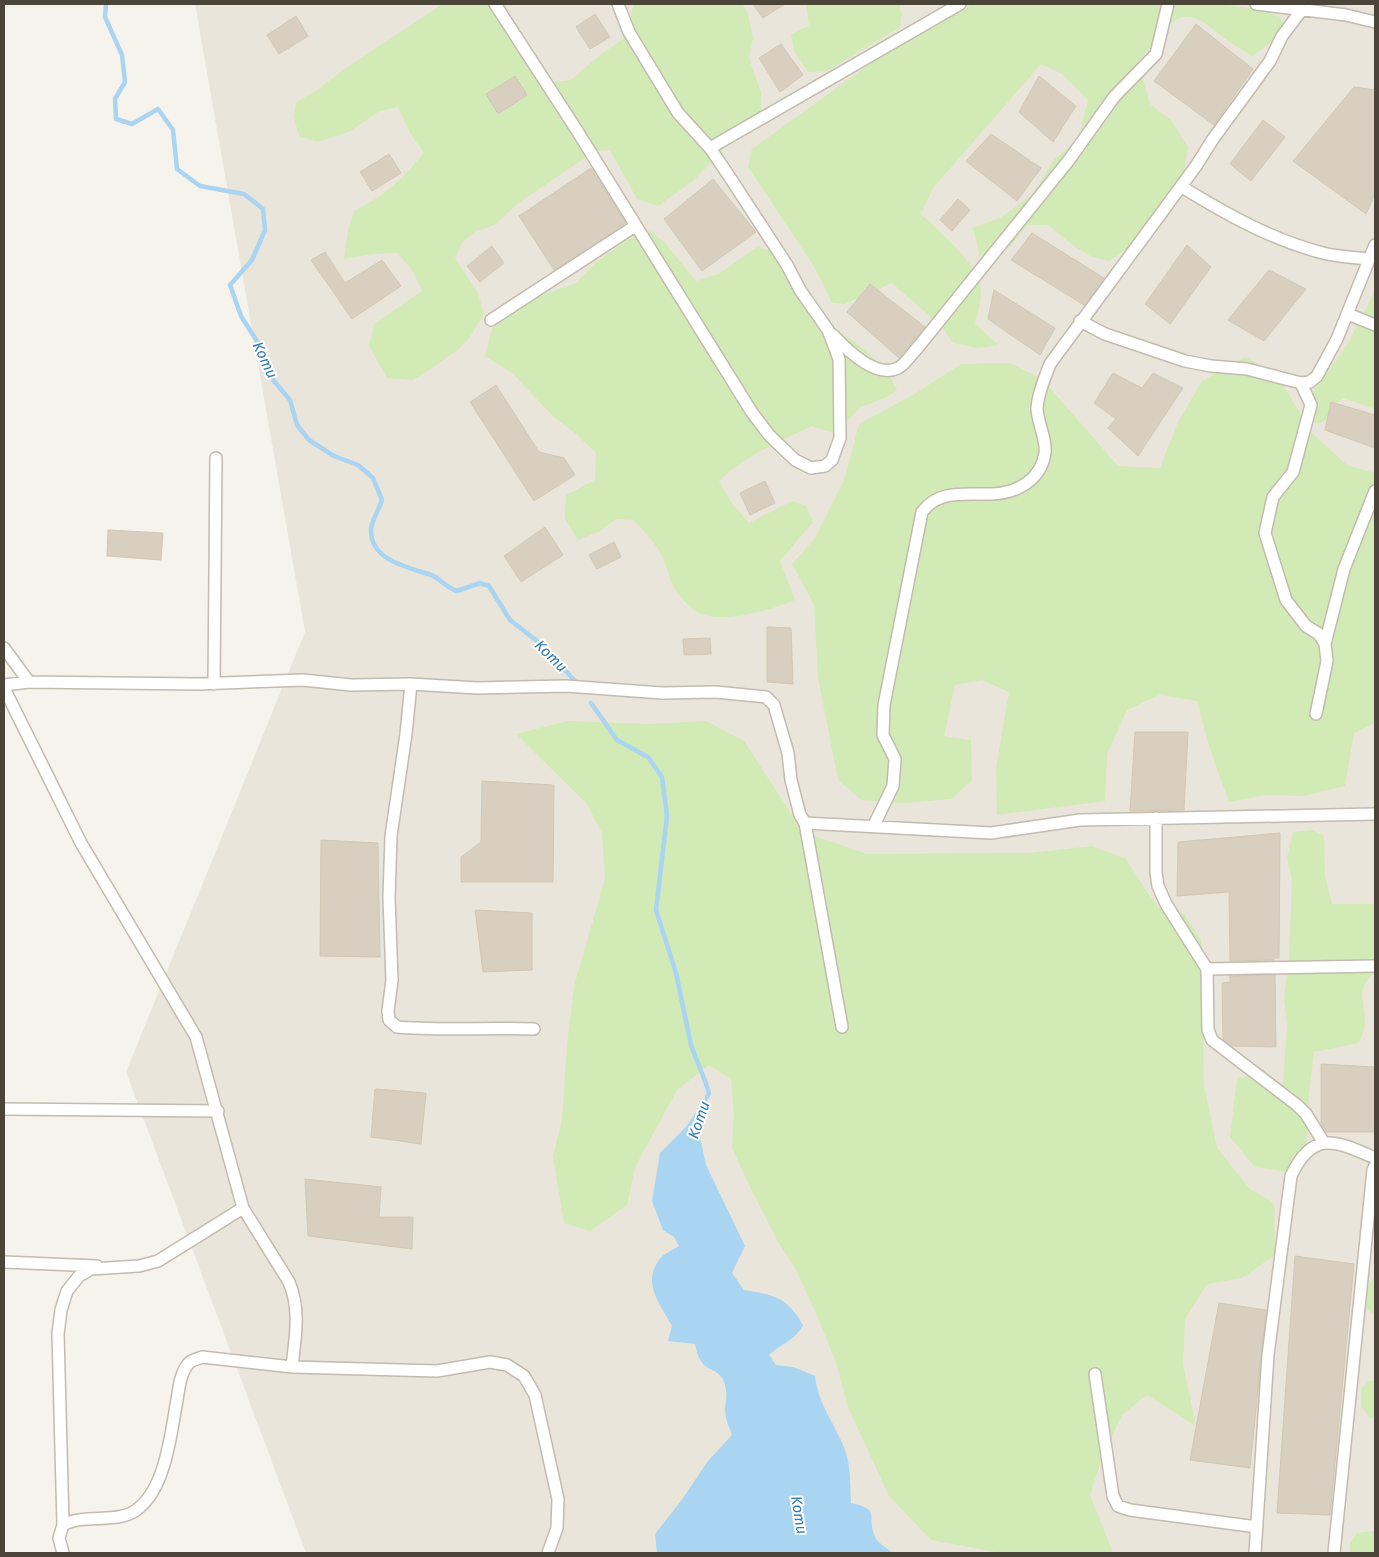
<svg xmlns="http://www.w3.org/2000/svg" width="1379" height="1557" font-family="'Fira Sans',sans-serif">
  <style>
    .residential { fill: #eae5da }
    .green { fill: #d2eab5 }
    .water { fill: #a9d4f2 }
    .lines { fill: none; stroke-linecap: round; stroke-linejoin: round }
    .stream { stroke: #a9d4f2; stroke-width: 4.5 }
    .building { fill: #d8cfc1; stroke: #d3c7b4 }
    .street-casing { stroke: #c2bbae; stroke-width: 14 }
    .street { stroke: #fff; stroke-width: 11 }
    .labels { text-anchor: middle; stroke-width: 4; stroke-linejoin: round; paint-order: stroke }
    .water-label { font-size: 15px; font-style: italic; fill: #2e7ab2; stroke: #fff }
  </style>
  <rect width="100%" height="100%" fill="#f6f3ec"/>
  <path class="residential" d="M195,4H1375V1553H306L126,1072L305,632Z"/>
  <path class="green" d="M443,4H506L515,29L554,82L571,80L600,55L623,39L634,4H742L748,13L753,38L749,59L761,92V111L693,181L658,206L637,199L610,150L595,151L517,204L496,224L475,232L462,243L455,258L478,293L484,314L470,337L459,349L429,370L413,380L387,378L369,346L374,324L422,291L413,272L398,253L373,254L344,259L348,231L354,211C385,196 402,179 424,153L410,133L398,107L378,112L349,132L317,142L299,136L294,117L296,102L317,90L350,65Z
    M806,4H899L902,13L900,27L827,71L808,72L794,51L791,34L809,26Z
    M972,4H1214L1260,9L1280,17L1284,22L1272,42L1252,56C1242,50 1232,44 1223,37C1202,21 1188,5 1164,29C1154,39 1147,52 1138,63L1150,104L1171,120L1188,147L1184,172L1145,236L1109,261L1092,257L1075,247L1048,225H1028L1010,246L980,256L973,228L1000,218L1033,194L1054,159L1078,141L1088,100L1062,74L1041,64L933,188L921,214C938,230 979,265 981,289C982,300 977,314 975,324L999,345L978,348L953,343L942,327L892,283L845,304L832,303L815,268L748,167L752,149L874,61Z
    M651,231L666,244L696,281L719,274L757,247L774,251L791,289L829,324L864,349L888,371L897,390L887,397L859,408L837,434L812,426C778,442 746,455 719,481L731,502L749,523L792,501L806,506L813,522L780,561L795,600C770,610 720,626 695,611C689,607 681,597 676,591C669,581 668,567 662,556C655,542 644,531 633,520L616,519L600,531L578,540L565,519L566,495L595,480L596,453L576,434L554,417L511,372L485,356L492,329L504,314L528,300L576,283L595,263L627,240Z
    M1375,291V409L1343,398L1336,403L1330,417L1318,424L1308,418L1311,395L1347,345Z
    M1245,357L1276,373L1311,432L1347,465L1375,473V723L1354,733L1345,786L1303,796L1266,795L1229,802L1210,749L1197,701L1159,695L1127,710L1107,754L1105,801L997,815L996,768L1009,692L982,680L955,685L944,736L971,740L972,780L952,799L903,803L861,800L838,780L818,677L814,604L792,564L815,538L845,478L859,424L913,395L961,364L1010,363L1042,379L1118,466L1160,468L1178,422L1202,381Z
    M568,721L647,724L706,721L744,741L803,832L867,854L1029,853L1092,846L1125,858L1158,908L1184,914L1201,940L1204,1085L1217,1148L1250,1189L1274,1203L1275,1255L1242,1278L1207,1284L1185,1319L1183,1364L1196,1426L1147,1395L1122,1415L1104,1452L1090,1495L1112,1550L1111,1553H1001L931,1540L889,1496L848,1407L836,1362L815,1311L794,1266L778,1242L750,1187L732,1148L734,1114L731,1079L709,1065L677,1090L635,1167L627,1205L590,1231L564,1223L553,1156L562,1120L567,1045L574,986L605,879L602,833L587,804L516,734Z
    M1312,830L1324,836L1325,876L1332,904H1375V972C1354,991 1365,1000 1365,1023C1365,1030 1361,1037 1359,1043L1314,1052L1309,1095L1305,1166L1288,1172L1255,1167L1230,1137L1237,1078L1260,1074L1283,1084L1287,1025L1284,998L1289,958L1292,879L1287,858L1293,832Z
    M1375,1276V1312L1371,1313L1366,1307C1366,1294 1367,1285 1375,1276Z
    M1375,1380V1418H1370L1361,1407V1389L1369,1381Z
    M1375,1531V1553H1350V1544L1357,1533Z"/>
  <path class="water" d="M709,1093L700,1137L706,1165L745,1246L732,1273L744,1290C774,1295 787,1297 803,1325C794,1342 783,1342 769,1355L776,1365L793,1367L815,1376C818,1403 833,1421 843,1445C851,1463 850,1483 851,1503C882,1509 866,1518 875,1537C878,1543 888,1549 893,1553H657L655,1534L681,1501L708,1461L732,1435C729,1427 725,1418 725,1409C726,1398 728,1394 724,1382C716,1363 701,1377 695,1344L668,1341L672,1326C660,1304 642,1284 659,1260C663,1254 673,1250 679,1246L674,1237L663,1230L652,1201L660,1153L686,1127Z"/>
  <g class="lines">
    <path class="stream" d="M106,4L105,17L122,55L125,82L115,99L116,119L132,124L158,109L173,130L177,169L200,186L244,194L263,209L265,230L252,260L230,285L241,316L265,354L274,381L290,400L297,425L309,440L334,456L358,465L373,478L382,500C379,509 372,520 371,529C370,561 408,567 431,575C440,578 445,587 457,591L480,583L489,586L510,620L537,641L576,682
      M591,703L617,740L648,757L662,777L667,816L656,910L676,973L691,1045L705,1081L709,1093L707,1097"/>
  </g>
  <path class="building" d="M753,4H785L763,18Z
    M595,14L610,37L590,49L576,27Z
    M296,16L308,36L279,54L267,35Z
    M1196,24L1253,69L1214,125L1154,81Z
    M781,44L803,75L780,92L759,58Z
    M515,76L527,95L498,114L486,94Z
    M1039,76L1076,106L1053,142L1019,112Z
    M1354,87L1375,90V194L1366,214L1293,161Z
    M1263,120L1285,137L1251,181L1230,164Z
    M991,134L1041,168L1017,201L966,161Z
    M389,154L401,173L372,191L360,172Z
    M591,168L626,223L554,270L519,216Z
    M713,179L756,232L702,271L664,219Z
    M958,199L970,210L952,231L940,220Z
    M1032,233L1104,278L1084,305L1011,260Z
    M1187,245L1211,267L1170,324L1145,304Z
    M492,246L504,263L480,282L467,266Z
    M325,252L345,283L382,260L401,286L352,319L311,260Z
    M1269,270L1306,289L1264,341L1228,320Z
    M870,284L925,327L899,358L847,312Z
    M994,290L1055,328L1040,355L988,319Z
    M1113,373L1142,388L1153,373L1183,388L1138,456L1108,428L1116,419L1094,403Z
    M496,385L539,452L564,458L575,475L534,501L470,402Z
    M1331,402L1375,415V448L1325,430Z
    M765,481L775,503L750,515L740,493Z
    M545,527L563,555L521,582L504,556Z
    M108,530L163,533L161,560L107,556Z
    M614,542L621,557L597,569L589,555Z
    M767,627L791,628L793,684L767,682Z
    M710,638L711,654L684,655L683,639Z
    M1135,732H1188L1184,810L1130,811Z
    M482,781L554,785L553,882H461V857L481,842Z
    M1280,833L1279,958H1274V960L1230,961L1229,892L1177,896L1178,842Z
    M321,840L378,843L380,957L320,956Z
    M475,910L532,913V970L483,972Z
    M1275,975L1276,1047L1232,1046L1223,1039L1222,983L1230,982V976Z
    M1321,1064L1375,1067V1132H1326L1321,1123Z
    M375,1089L426,1093L421,1144L371,1137Z
    M305,1179L381,1187L379,1217H413L412,1249L308,1236Z
    M1295,1256L1354,1264L1330,1515L1277,1513Z
    M1219,1303L1266,1310L1250,1468L1190,1460Z"/>
  <g class="lines">
    <defs>
      <path id="street" d="M495,4L576,129L751,411L769,435L795,460L811,468L825,466L832,460L840,438L839,359L828,330L800,290L787,265L729,176L710,148L678,113L629,32L618,4
        M1256,4L1346,15L1375,22
        M710,148L960,4
        M1182,187C1226,214 1272,240 1323,253C1337,257 1354,257 1369,259
        M1348,314L1375,325
        M491,320L635,226
        M1080,321L1105,334L1185,361L1211,366L1247,369L1301,383L1310,382L1317,376L1337,339L1375,245
        M833,335C846,349 876,379 898,368C905,365 913,352 919,346L1069,160L1114,97L1156,54L1168,4
        M1301,383L1311,405L1293,472L1273,497L1265,533L1286,600L1306,626L1319,634L1325,644L1327,661L1316,714
        M1325,644L1344,569L1375,491
        M4,648L29,682
        M214,684L216,458
        M411,684L406,734L391,836L389,898L392,980L388,1011L389,1020L397,1027C442,1031 488,1027 534,1029
        M4,685L29,682L198,684L303,680L351,685L411,684L477,688L566,686L662,693L716,692L766,697L774,705L788,753L791,780L800,815L805,823L991,833L1080,820L1375,814
        M4,688L81,843L196,1037L243,1208L289,1282C301,1310 295,1338 292,1367
        M1156,818V872L1158,886L1166,904L1207,969L1208,1030L1212,1040L1297,1105L1306,1114L1324,1143
        M805,823L842,1027
        M874,825L893,786L895,759L883,735L884,705L922,512C939,489 966,495 992,494C1017,493 1041,480 1045,453C1047,439 1037,422 1037,408C1038,392 1045,378 1050,364L1196,166L1213,139L1270,61L1282,36L1301,11V4
        M1207,969L1375,966
        M4,1109L218,1111
        M4,1262L97,1266
        M1095,1374L1113,1496L1118,1506L1130,1510L1257,1527
        M63,1525L58,1334L61,1310L67,1291L79,1276L91,1269L139,1266L158,1261L243,1208
        M63,1553L59,1538L63,1525C87,1512 120,1526 140,1507C166,1485 171,1432 177,1400C179,1388 180,1374 188,1364C191,1360 198,1359 202,1357L292,1367L437,1371L490,1362L507,1365L524,1376L535,1395L558,1499L557,1528L548,1553
        M1255,1553L1268,1355L1291,1176C1313,1129 1336,1141 1375,1158
        M1334,1553L1373,1170L1375,1166"/>
    </defs>
    <use href="#street" class="street-casing"/>
    <use href="#street" class="street"/>
  </g>
  <g class="labels">
    <g class="water-label">
      <text transform="translate(265 360) rotate(65)" y="5">Komu</text>
      <text transform="translate(551 656) rotate(45)" y="5">Komu</text>
      <text transform="translate(699 1120) rotate(-71)" y="5">Komu</text>
      <text transform="translate(799 1515) rotate(81)" y="5">Komu</text>
    </g>
  </g>
  <rect width="1379" height="1557" fill="none" stroke="#4b4439" stroke-width="10"/>
</svg>
